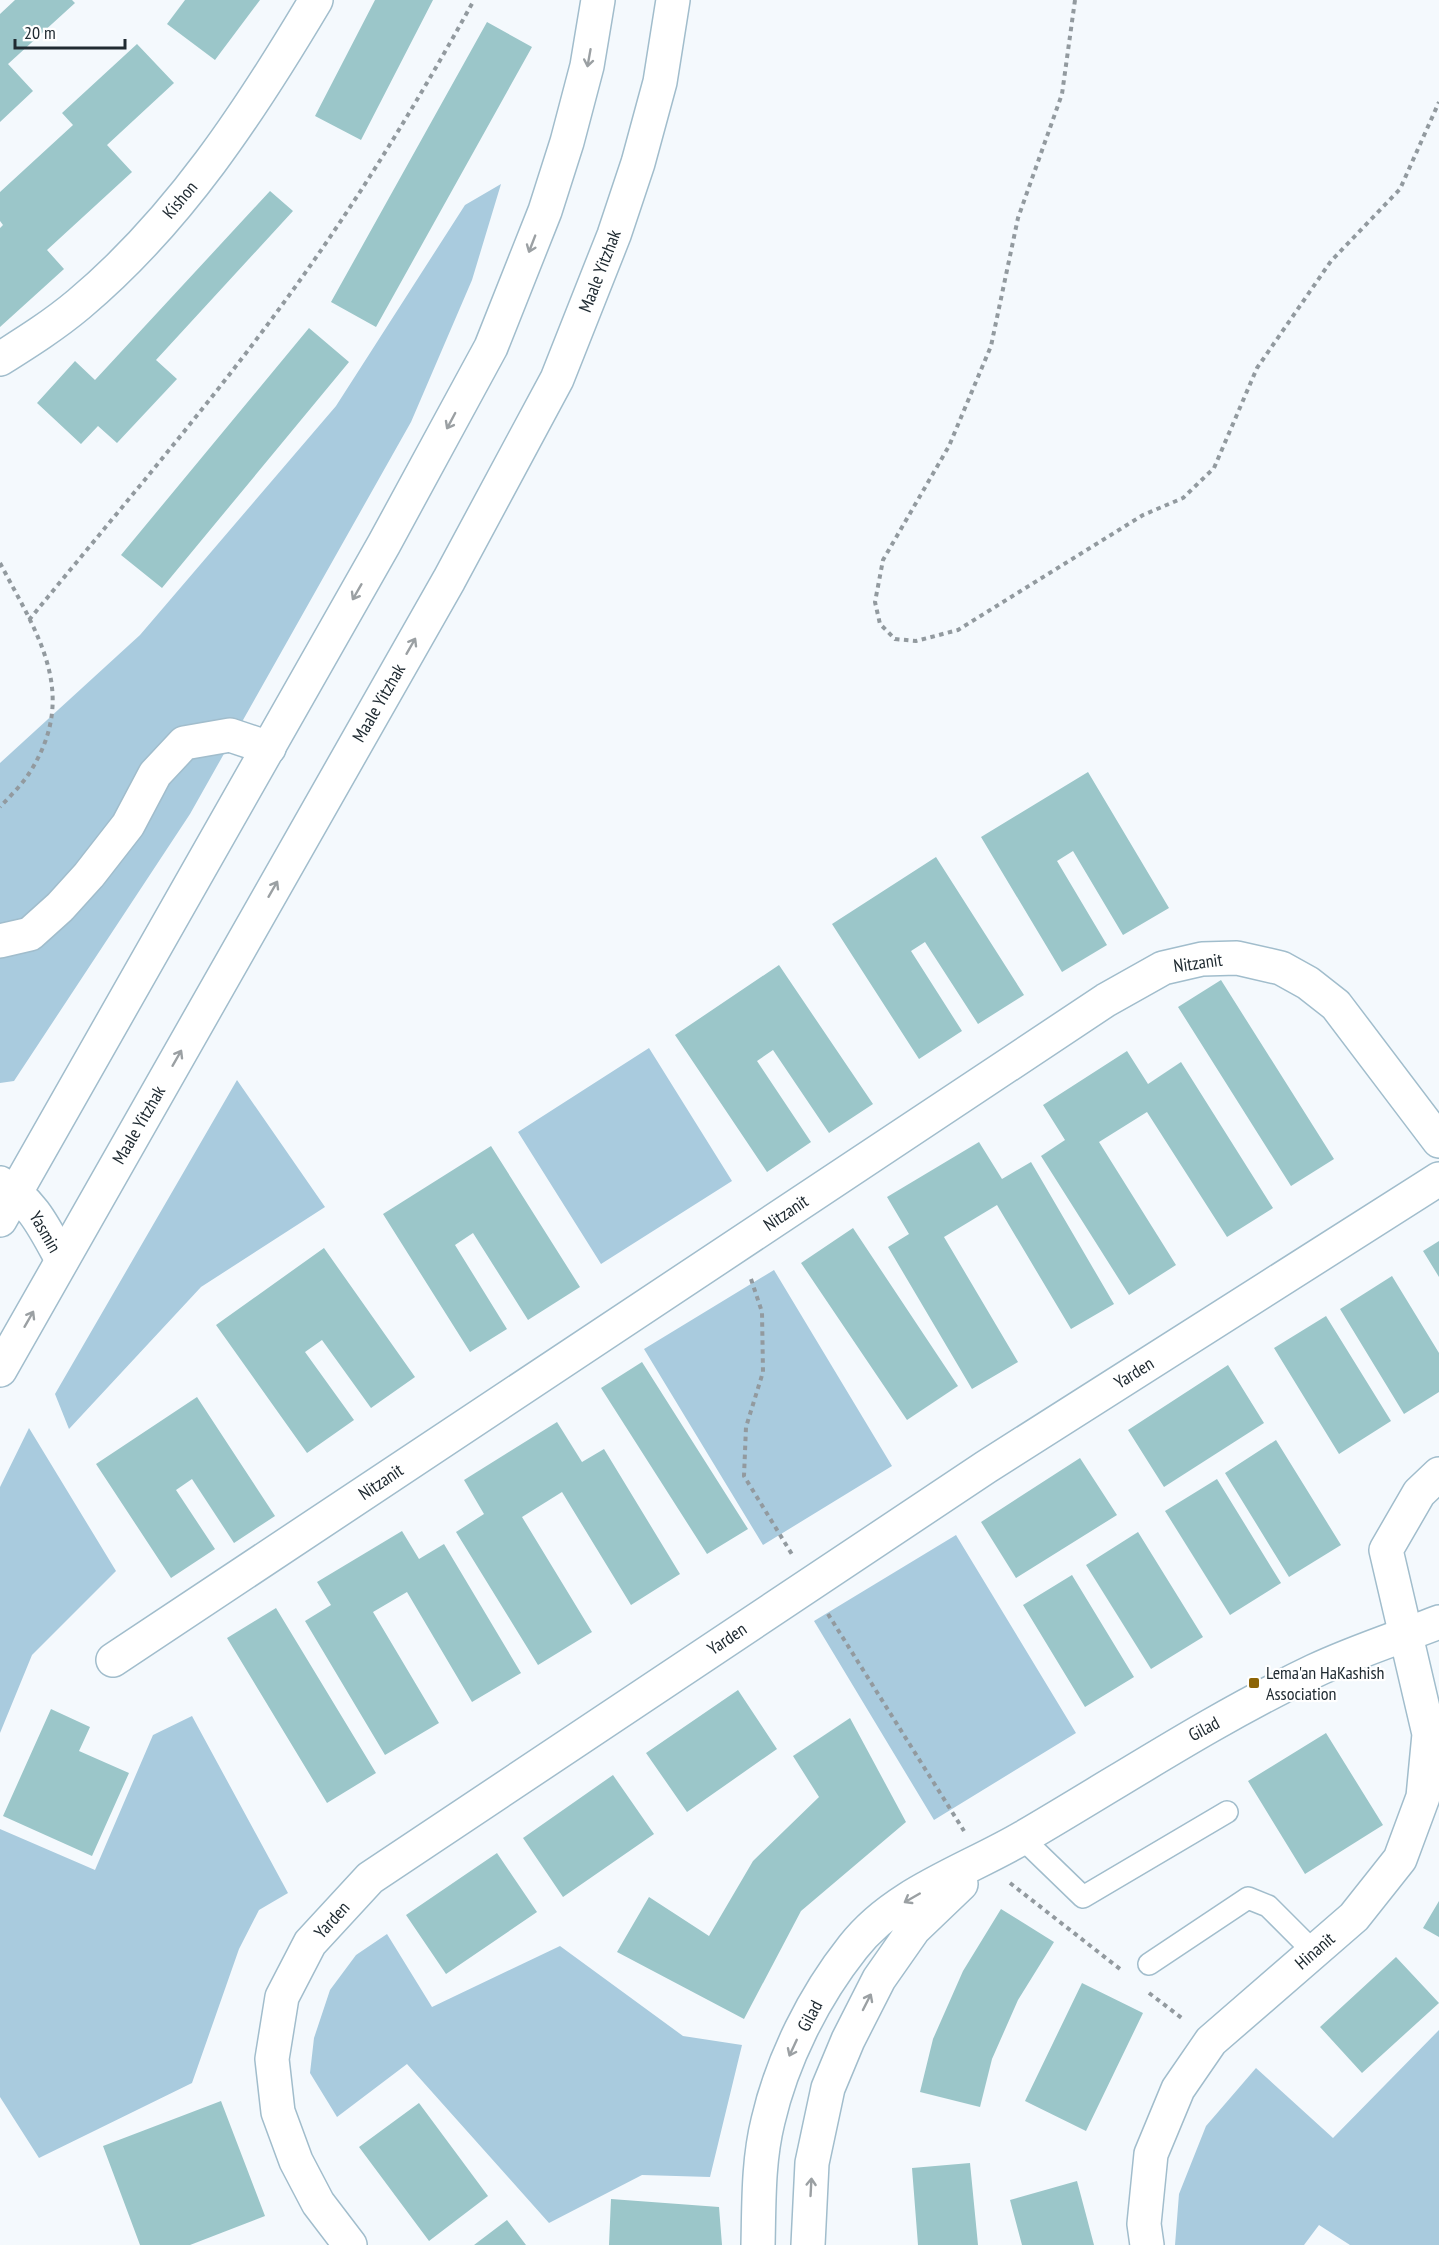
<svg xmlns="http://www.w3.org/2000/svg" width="1439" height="2245" font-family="'PT Sans Narrow',sans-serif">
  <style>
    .green { fill: #a9cbde }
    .building { fill: #9bc6c9 }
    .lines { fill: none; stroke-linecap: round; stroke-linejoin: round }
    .service-casing { stroke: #a1bdcc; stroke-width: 24 }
    .minor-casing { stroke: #a1bdcc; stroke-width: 36 }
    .tertiary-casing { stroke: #a1bdcc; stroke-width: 36 }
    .secondary-casing { stroke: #a1bdcc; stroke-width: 36 }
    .path { stroke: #929a9f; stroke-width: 4; stroke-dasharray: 4.5 4.5; stroke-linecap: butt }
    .service { stroke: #fff; stroke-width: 21 }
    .minor { stroke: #fff; stroke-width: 33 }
    .tertiary { stroke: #fff; stroke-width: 33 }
    .secondary { stroke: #fff; stroke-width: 33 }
    .oneway { stroke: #9ba0a3 }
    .poi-dot { fill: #8c6405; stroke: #fff; stroke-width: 2 }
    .labels { text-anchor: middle; stroke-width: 4.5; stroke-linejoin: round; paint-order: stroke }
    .street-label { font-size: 18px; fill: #202b32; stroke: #fff }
    .poi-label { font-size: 18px; fill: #202b32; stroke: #fff; text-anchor: start }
  </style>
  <rect width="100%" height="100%" fill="#f4f9fd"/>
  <path class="green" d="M501,184L472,280L411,422L190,814L14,1081L0,1083V763L140,635L336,406L465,205Z
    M649,1048L732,1181L601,1264L518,1132Z
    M237,1080L325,1207L201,1287L69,1429L55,1394Z
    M774,1270L892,1466L763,1545L644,1349Z
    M29,1428L116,1571L32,1655L0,1733V1487Z
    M956,1535L1076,1733L934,1820L814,1621Z
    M192,1716L288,1893L259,1910L239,1949L192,2083L39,2158L0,2097V1829L95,1870L153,1735Z
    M387,1934L432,2007L560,1946L683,2036L742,2045L710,2177L642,2175L549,2223L407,2064L337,2117L310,2073L314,2038L330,1990L356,1955Z
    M1439,2030V2245H1350L1319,2225L1304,2245H1175L1179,2194L1206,2126L1256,2068L1333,2138Z"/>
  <path class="building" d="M15,0H72L75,3L8,64L33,91L0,122V14Z
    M185,0H260L215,60L167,24Z
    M375,0H433L361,140L315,116Z
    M487,22L532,47L376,327L331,302Z
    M137,44L174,83L107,145L132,172L47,250L64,269L0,327V228L3,225L0,221V192L73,125L62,113Z
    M270,191L293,211L156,360L177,379L117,443L98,426L81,444L37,403L75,361L95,380Z
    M309,328L349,362L162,588L121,555Z
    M1088,772L1169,908L1123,935L1073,851L1057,861L1107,945L1062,972L981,837Z
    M936,857L1024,995L978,1024L925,942L911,951L962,1031L919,1059L832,924Z
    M779,965L873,1104L829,1133L773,1050L757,1061L811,1142L767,1172L675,1035Z
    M1221,980L1334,1159L1291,1186L1178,1007Z
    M1127,1051L1148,1084L1181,1062L1273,1208L1227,1237L1147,1112L1099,1142L1176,1265L1129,1295L1041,1156L1065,1140L1043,1105Z
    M979,1142L1002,1179L1031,1162L1114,1304L1071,1329L997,1205L944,1237L1018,1362L972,1389L888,1247L909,1234L887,1197Z
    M491,1146L580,1287L528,1320L473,1233L455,1245L507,1329L470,1352L383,1214Z
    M853,1228L958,1386L907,1420L801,1263Z
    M1439,1241V1277L1423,1251Z
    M324,1248L415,1377L371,1408L322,1340L305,1352L354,1420L307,1453L216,1325Z
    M1392,1276L1439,1353V1392L1404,1414L1340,1309Z
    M1326,1316L1391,1421L1339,1454L1274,1348Z
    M642,1362L748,1529L707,1554L601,1388Z
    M1228,1365L1264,1423L1164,1487L1128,1430Z
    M197,1397L275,1516L234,1543L192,1479L176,1490L215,1549L171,1578L96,1464Z
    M557,1422L582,1462L604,1449L680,1574L631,1605L562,1492L522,1517L592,1632L538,1665L456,1532L484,1514L464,1480Z
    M1276,1440L1341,1545L1289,1577L1225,1473Z
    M1080,1458L1117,1515L1016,1578L981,1522Z
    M1217,1479L1281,1583L1230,1615L1165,1511Z
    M402,1531L419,1559L444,1544L521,1673L472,1702L407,1592L373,1612L439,1723L385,1755L305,1621L331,1605L317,1582Z
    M1138,1532L1203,1637L1151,1669L1086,1565Z
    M1072,1575L1134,1677L1085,1707L1023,1605Z
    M276,1608L376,1773L327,1803L227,1638Z
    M738,1690L777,1749L687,1812L646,1753Z
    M51,1709L90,1727L79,1751L129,1773L92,1856L3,1816Z
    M850,1718L906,1822L801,1911L744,2019L617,1952L649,1897L709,1936L753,1861L819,1797L793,1756Z
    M1326,1733L1383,1825L1305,1874L1248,1781Z
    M613,1775L654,1834L563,1897L523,1838Z
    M497,1853L537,1912L446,1974L406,1915Z
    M1439,1901V1937L1423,1928Z
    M1001,1909L1054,1942L1018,2000L992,2059L980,2107L920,2092L933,2039L963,1971Z
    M1396,1957L1439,2003L1362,2073L1320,2027Z
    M1082,1983L1143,2013L1086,2131L1025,2101Z
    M221,2101L265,2216L190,2245H140L103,2146Z
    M419,2103L488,2196L429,2241L359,2147Z
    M970,2163L978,2245H918L912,2168Z
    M1077,2181L1094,2245H1022L1010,2200Z
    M611,2199L719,2207L722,2245H609Z
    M507,2220L526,2245H474Z"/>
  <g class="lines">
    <defs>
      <path id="service" d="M1022,1838L1083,1897L1227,1812
        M1149,1964L1248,1898L1268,1906L1314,1952"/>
      <path id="minor" d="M0,359C27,342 54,325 79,304C179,220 250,111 316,0
        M0,941L30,934L60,907L89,875L128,825L155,774L184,743L230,735L269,748
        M0,1183C32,1200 45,1229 62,1260
        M113,1660L1106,1000L1163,968L1202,959L1237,958L1281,968L1308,983L1336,1005L1439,1141
        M350,2245L318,2203L296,2161L278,2112L272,2059L282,1997L310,1943L370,1878L986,1467L1439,1179
        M1147,2245L1144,2224L1151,2154L1178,2089L1211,2041L1354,1917L1400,1859L1423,1797L1429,1734L1386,1550L1419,1493L1439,1474"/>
      <path id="tertiary" d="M758,2245C759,2204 758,2161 768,2121C782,2060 814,1996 853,1947C895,1893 966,1871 1024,1837C1120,1781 1213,1719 1314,1671C1354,1652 1398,1638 1439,1622
        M808,2245L812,2163L828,2088L848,2040L879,1979L914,1929L961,1884"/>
      <path id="secondary" d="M0,1220L384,544L491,347L545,211L567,142L587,66L598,0
        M0,1370L449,580L557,379L614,235L638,163L660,82L673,0"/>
    </defs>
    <use href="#service" class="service-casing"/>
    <use href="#minor" class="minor-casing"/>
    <use href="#tertiary" class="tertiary-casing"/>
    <use href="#secondary" class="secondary-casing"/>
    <path class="path" d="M1075,0L1062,94L1018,218L991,346L949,446L883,560L875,602L880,624L895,639L916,641L958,630L1143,515L1183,498L1214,468L1257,368L1331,261L1400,189L1439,102
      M0,563C37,634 80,693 30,772C22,785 10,796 0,807
      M29,620C127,500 229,383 317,256C374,174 426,87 474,0
      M751,1279L762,1312L763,1372L746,1427L744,1476L793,1556
      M828,1614L964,1831
      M1010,1883L1120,1969
      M1149,1993L1183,2019"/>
    <use href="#service" class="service"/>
    <use href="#minor" class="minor"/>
    <use href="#tertiary" class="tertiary"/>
    <use href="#secondary" class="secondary"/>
  </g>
  <defs><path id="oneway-shaft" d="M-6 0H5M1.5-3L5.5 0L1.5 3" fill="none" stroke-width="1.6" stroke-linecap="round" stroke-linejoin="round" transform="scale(1.5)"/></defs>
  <g class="oneway">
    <use href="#oneway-shaft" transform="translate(589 58) rotate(100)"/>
    <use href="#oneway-shaft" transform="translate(532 244) rotate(111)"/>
    <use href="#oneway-shaft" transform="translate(451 421) rotate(118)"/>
    <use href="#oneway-shaft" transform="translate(357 592) rotate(120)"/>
    <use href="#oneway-shaft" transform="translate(411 646) rotate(-60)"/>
    <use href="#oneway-shaft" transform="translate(273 889) rotate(-60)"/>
    <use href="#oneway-shaft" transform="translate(177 1058) rotate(-60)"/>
    <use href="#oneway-shaft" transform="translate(29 1319) rotate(-60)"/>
    <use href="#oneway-shaft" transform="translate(912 1898) rotate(150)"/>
    <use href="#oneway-shaft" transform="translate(867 2002) rotate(-63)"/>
    <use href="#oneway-shaft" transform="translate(793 2048) rotate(115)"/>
    <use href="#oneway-shaft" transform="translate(811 2187) rotate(-87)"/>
  </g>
  <rect class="poi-dot" x="1248" y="1677" width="12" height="12" rx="3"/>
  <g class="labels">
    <g class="street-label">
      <text transform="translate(180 200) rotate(-50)" y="6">Kishon</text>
      <text transform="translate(600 271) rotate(-69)" y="6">Maale Yitzhak</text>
      <text transform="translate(379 703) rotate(-60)" y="6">Maale Yitzhak</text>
      <text transform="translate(1198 963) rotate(-8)" y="6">Nitzanit</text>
      <text transform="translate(139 1125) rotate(-60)" y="6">Maale Yitzhak</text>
      <text transform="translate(786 1213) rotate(-34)" y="6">Nitzanit</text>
      <text transform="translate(45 1232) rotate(60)" y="6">Yasmin</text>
      <text transform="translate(1134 1373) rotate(-32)" y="6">Yarden</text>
      <text transform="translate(381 1482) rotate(-34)" y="6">Nitzanit</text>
      <text transform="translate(727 1639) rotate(-34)" y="6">Yarden</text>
      <text transform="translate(1204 1729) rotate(-28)" y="6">Gilad</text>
      <text transform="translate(332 1920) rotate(-48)" y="6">Yarden</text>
      <text transform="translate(1315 1951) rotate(-41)" y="6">Hinanit</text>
      <text transform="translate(810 2016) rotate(-62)" y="6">Gilad</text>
    </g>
    <g class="poi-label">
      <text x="1266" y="1679">Lema'an HaKashish<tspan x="1266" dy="21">Association</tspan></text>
    </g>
  </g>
  <path d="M15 39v9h110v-9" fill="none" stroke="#202b32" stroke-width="3"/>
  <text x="24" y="39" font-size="18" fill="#202b32" stroke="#ffffff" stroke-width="4.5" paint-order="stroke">20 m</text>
</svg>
